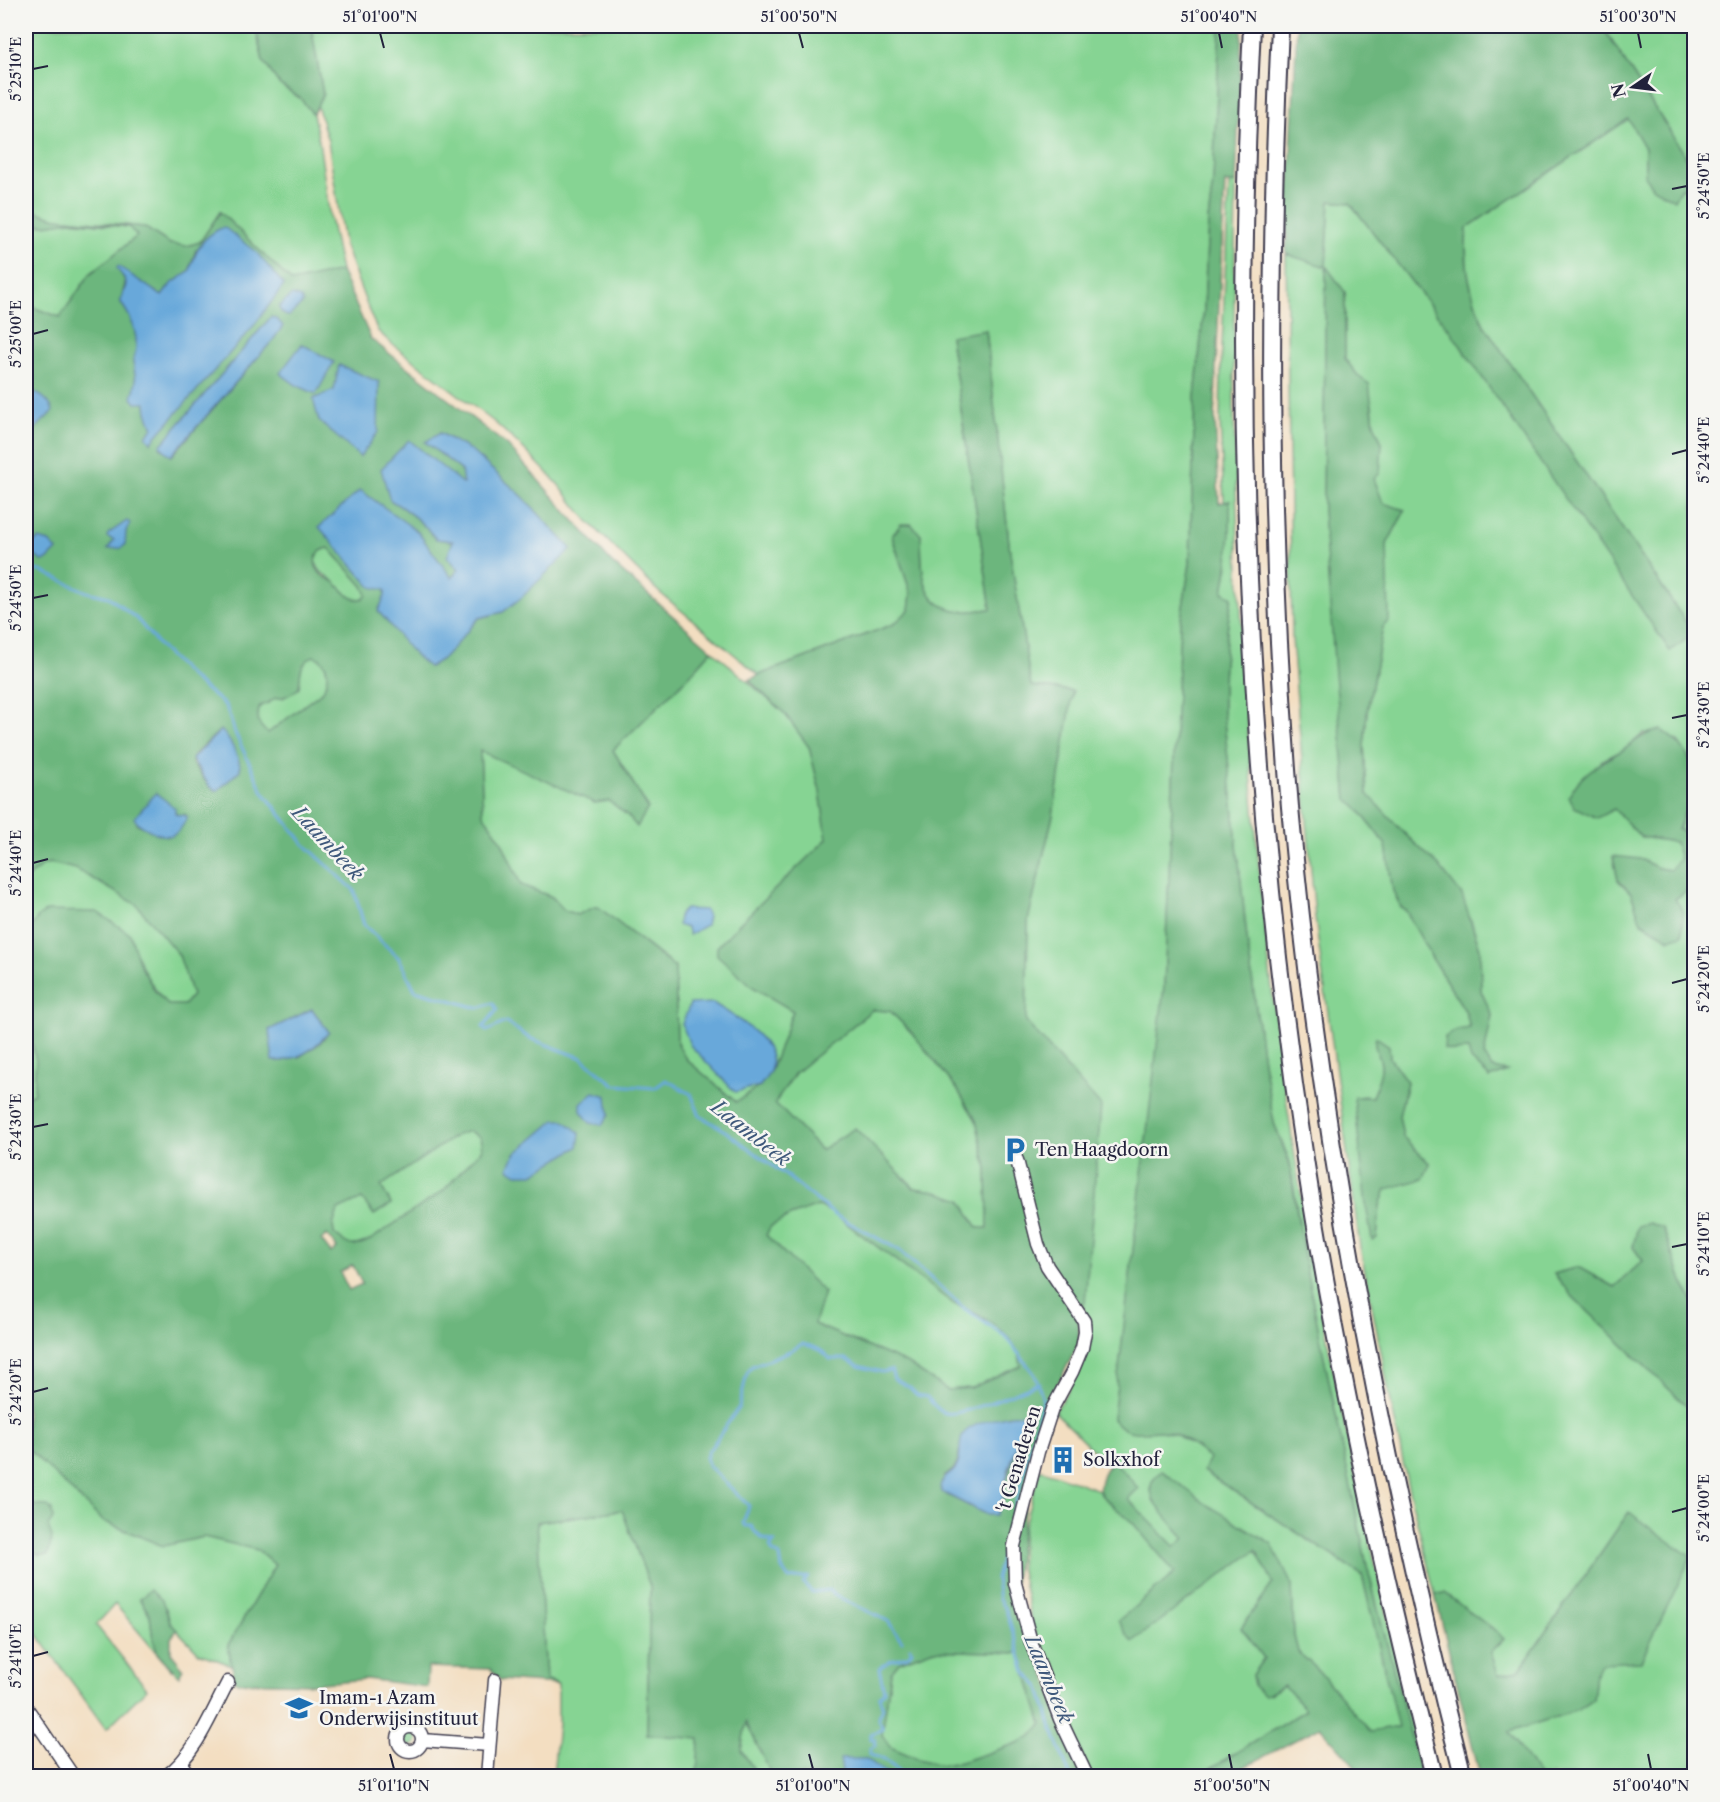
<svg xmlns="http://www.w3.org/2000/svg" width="1720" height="1802" font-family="'Libre Caslon Text',serif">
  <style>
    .green { fill: #86d493; stroke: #547b67; stroke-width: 1.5; fill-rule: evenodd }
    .forest { fill: #6cb67d; stroke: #476c5c; stroke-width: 1.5; fill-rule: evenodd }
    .water { fill: #67a8da; stroke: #44658a; stroke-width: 1.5 }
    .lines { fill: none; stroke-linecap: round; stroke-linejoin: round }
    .stream { stroke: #67a8da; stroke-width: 3 }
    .minor-casing { stroke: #413e4f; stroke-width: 15 }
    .highway-casing { stroke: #413e4f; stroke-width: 20 }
    .minor { stroke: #fff; stroke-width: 12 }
    .highway { stroke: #fff; stroke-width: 16 }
    .ticks { fill: none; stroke: #22223b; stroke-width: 2 }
    .labels { text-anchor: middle; stroke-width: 5; stroke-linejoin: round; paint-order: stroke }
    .poi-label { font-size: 18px; fill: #22223b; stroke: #f6f6f2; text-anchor: start }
    .street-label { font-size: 18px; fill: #22223b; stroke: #f6f6f2 }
    .water-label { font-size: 20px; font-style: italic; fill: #3e587b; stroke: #f6f6f2 }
    .neatline { fill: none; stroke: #22223b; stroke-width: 2 }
    .ticks-label { font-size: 15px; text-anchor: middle; fill: #22223b }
  </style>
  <rect width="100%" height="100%" fill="#f6f6f2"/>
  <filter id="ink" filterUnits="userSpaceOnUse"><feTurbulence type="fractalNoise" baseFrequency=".0167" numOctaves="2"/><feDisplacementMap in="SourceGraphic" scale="12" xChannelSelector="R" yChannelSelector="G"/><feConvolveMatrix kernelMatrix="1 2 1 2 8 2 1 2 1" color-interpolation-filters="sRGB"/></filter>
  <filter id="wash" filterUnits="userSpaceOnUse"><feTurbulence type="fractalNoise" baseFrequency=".008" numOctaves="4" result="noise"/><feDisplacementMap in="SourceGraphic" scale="24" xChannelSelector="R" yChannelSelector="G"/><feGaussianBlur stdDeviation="1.35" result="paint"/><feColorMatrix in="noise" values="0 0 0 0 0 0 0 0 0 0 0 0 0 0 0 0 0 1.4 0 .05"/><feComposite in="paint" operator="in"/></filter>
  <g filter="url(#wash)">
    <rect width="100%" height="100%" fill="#f3dec1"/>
    <path class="green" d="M26,26H255L263,61L280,85L300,98L313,114L319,141L330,218L341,271L292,282L220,212L200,242L187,246L170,244L144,227L56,218L26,208Z
      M311,26H1220L1213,182L1208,221L1204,309L1195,398L1190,564L1180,625L1164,987L1160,1028L1214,1011L1137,1220L1113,1419L1144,1432L1161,1431L1175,1434L1211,1458L1204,1472L1362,1575L1399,1727L1371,1733L1316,1668L1298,1652L1294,1636L1292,1586L1281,1567L1162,1471L1153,1500L1185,1538L1175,1548L1127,1499L1138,1489L1114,1462L1108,1465L1055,1412C1074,1377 1100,1347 1083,1307L1085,1301L1058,1058L1026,1022L1028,920L1053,815L1073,691L1031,686L1010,553L986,330L950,337L991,609C982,610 972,612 963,611C919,608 922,569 921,535L892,537L911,594L909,610L894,624L759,675L659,592L587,520L557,483L522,447L494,422L393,345L378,331L371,316L344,244L328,141L317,105L323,94Z
      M1602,26H1694V169Z
      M1629,119L1645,148V177L1680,189L1688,187L1694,198V771L1678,741L1644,733L1625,749L1601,761L1614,809L1641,837L1675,842L1680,859L1670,870L1658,868L1640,859L1613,857L1618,880L1631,893L1641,922L1670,939L1674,900L1694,886V1303L1683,1284L1663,1228L1638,1226L1633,1247L1643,1261L1614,1287L1578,1267L1554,1274L1571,1295L1694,1413V1776H1539L1508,1732L1578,1710L1593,1700L1596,1672L1601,1663L1629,1512L1519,1671L1498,1675L1491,1652L1504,1639C1485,1622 1464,1609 1445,1593L1435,1594L1407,1482L1360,1247L1315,918L1292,639L1286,254L1326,266L1330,201L1350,203L1451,332L1694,634L1484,325C1469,291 1464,265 1467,228ZM1326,267L1345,293V359L1359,377L1372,404L1374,424L1382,443L1374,478L1383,504L1405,511L1387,544L1383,627L1367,712L1364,746L1367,794L1407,836L1439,866L1471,920L1480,949L1481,991L1492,1015L1484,1055L1492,1068L1506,1071L1490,1078L1468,1049L1453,1051L1462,1031L1470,1028L1466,1012L1436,965L1406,911L1401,907L1393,891L1386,845L1359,810L1347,799L1323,510ZM1376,1037L1389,1046L1390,1058L1407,1082L1399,1116L1403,1137L1430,1164L1402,1184L1386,1189L1380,1205L1377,1238L1354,1098L1363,1096L1372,1097C1375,1088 1383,1075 1381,1065C1380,1053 1373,1051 1376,1037Z
      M1229,183H1236C1235,272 1232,362 1235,450C1241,685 1258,920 1294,1151C1326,1362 1376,1569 1425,1776H1421L1367,1566L1307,1274L1290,1162L1274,1123L1263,1062L1247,939L1223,712C1222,673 1225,636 1232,597L1222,593L1228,566L1229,501L1224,503L1220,422L1221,370Z
      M70,221L129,227L137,236L90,274L60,317L26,305V223L45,225Z
      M329,548L363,586L367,595C355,607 343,590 335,582C323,572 323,578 315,561C317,552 321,550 329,548Z
      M712,650L785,714L809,747L820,791L827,839L738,925L753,987L793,1011L771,1070L760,1086L736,1102L686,1059L677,1043L675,967L597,906L577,915L564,910L552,897L521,885L501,840L483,814L480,750L595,803L609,800L628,816L648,808L613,750L689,676Z
      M313,656C330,660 329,678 323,691L268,733C258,726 255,718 260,706L270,702L275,698H283L299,688C301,672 298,666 313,656Z
      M1694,780V850L1688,834L1678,829L1691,798Z
      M50,863L77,869L136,904L179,955L192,995L184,1005H168C147,981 139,964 129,934H26V879L43,865Z
      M872,1010L890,1011L912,1033L957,1089L976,1120L987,1168L988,1228H978L961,1200L935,1191L914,1188L906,1178L821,1150L775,1103L795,1073Z
      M26,1015L36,1060L34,1093L26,1097Z
      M469,1131L480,1137L483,1149L443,1191L370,1240C352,1249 348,1246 334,1234L333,1225L338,1210L362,1198L374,1215L391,1204L381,1186L457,1135Z
      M818,1206L831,1212L954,1304C982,1315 1018,1333 1021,1366L971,1388L947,1390L906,1363L814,1324L775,1245L766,1235L771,1226L790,1216Z
      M26,1447L103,1521L163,1546L204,1537L258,1550L275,1565L228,1645L231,1665L199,1653L171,1624L166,1608L140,1600L150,1615L153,1639L158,1654L172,1671L115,1604L96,1625L147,1689L106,1729L26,1619V1556L32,1552L40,1556L47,1526V1506L26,1505Z
      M1040,1469L1099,1490L1103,1497L1133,1523L1176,1573L1118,1621L1256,1550L1273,1583L1241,1628L1264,1658L1252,1675L1254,1686L1263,1695L1269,1694L1284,1685L1306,1710L1211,1768L1216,1776H1141L1137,1769L1124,1776H1091L1056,1693L1032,1625L1020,1566L1023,1529Z
      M622,1510L650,1586L647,1734L700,1738L697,1776H553L558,1724V1685L546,1679L537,1522Z
      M931,1650L1020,1653L1042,1724L1032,1736L1018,1743L961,1762L941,1765L918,1759L890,1747L882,1735L891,1672L899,1662Z
      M746,1721L772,1776H752L755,1771L741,1750Z
      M403 1739a7 7 0 1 1 14 0a7 7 0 1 1-14 0Z"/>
    <path class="forest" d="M255,26H311L323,94L313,114L300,98L280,85L263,61Z
      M1220,26H1242L1236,183H1225L1216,366L1215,419L1219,503L1230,501C1231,533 1229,562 1223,592L1232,597C1225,636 1222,673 1223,712L1247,939L1263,1062L1274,1123L1289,1162L1307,1274L1367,1566L1421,1776H1364L1320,1727L1227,1776H1216L1211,1768L1306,1710L1284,1685L1269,1694L1263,1695L1254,1686L1252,1675L1264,1658L1241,1628L1273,1583L1256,1550L1132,1642L1118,1621L1175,1573L1133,1523L1103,1497L1099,1490C1101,1478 1103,1468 1114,1461L1138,1488L1128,1499L1175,1547L1185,1538C1170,1520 1132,1490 1162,1471L1206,1504L1271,1543L1292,1585L1294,1636L1298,1652L1316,1668L1371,1732L1398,1727L1362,1575L1203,1471L1210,1458C1199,1451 1187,1439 1175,1434C1152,1424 1131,1444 1113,1419L1164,987L1180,625L1190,564L1195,397L1204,309L1208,221L1213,182Z
      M1297,26H1408L1418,30L1427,26H1459L1466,35L1478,26H1602L1694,169V198L1688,187L1680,189L1674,200L1653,188L1645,177V148L1628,119L1467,228C1463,264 1470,293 1484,325L1694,634L1670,651L1451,332L1350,203L1330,201L1326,266L1345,292V359L1359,377L1369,384L1374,424L1382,443L1380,473L1374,479L1383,503L1405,510L1387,544L1389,620L1383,627L1367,712L1364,746L1367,793L1407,836L1439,866L1462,895L1480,949L1481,991L1492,1015L1484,1055L1492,1068L1507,1071L1490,1078L1471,1060L1468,1050L1453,1051L1444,1049L1445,1037L1457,1030L1470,1028L1466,1012L1436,965L1406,911L1401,907L1393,891L1386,845L1359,810L1347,799L1335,674L1323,510L1326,267L1286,254Z
      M26,208L56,218L144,227L170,244L187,246L200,242L220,212L292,282L341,271L371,339L508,446L611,562L712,650L689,676L613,750L648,808L637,827L628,816L609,801L595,803L480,751L483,814L501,840L521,885L552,897L564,910L577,915L597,906L675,968L677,1043L686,1059L736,1102L760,1086L771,1070L793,1011L753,987L717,955V947L738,925L827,839L820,791L809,747L785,714L749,680L759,675L894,624L909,610L911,594L892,536L901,524H911L921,535C922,569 919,608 963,611C972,612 982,610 991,609L950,336L986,330L1010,553L1031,686L1073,691L1053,815L1028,920L1026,1022L1101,1106L1085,1302L1083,1307L1075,1312L1079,1322V1343L1044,1410L1028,1479L1014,1590L1083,1776H772L746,1722L741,1750L755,1771L752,1776H697L699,1739L647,1734L650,1586L622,1510L537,1522L546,1679L558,1684L500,1680L490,1669L428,1667L427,1687L366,1679L312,1684L235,1682L228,1645L275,1565L258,1550L204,1537L163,1546L103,1521L26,1447V1097L34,1093L36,1060L26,1015V934L39,916L47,911L97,912L130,934L140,965L155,991L168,1005H184L192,995L179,955L136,904L76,869L50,863L43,865L26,879V305L60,317L90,274L137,236L129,227L70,221L45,225L26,223ZM196,249L151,442L148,433L153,428L147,412L146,402L136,382L133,360C143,343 132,317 121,303C122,282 131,290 118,267L162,296L171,284L189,272ZM271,317L282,325L273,340L172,456L161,448L160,446ZM440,433L470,450L522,496L571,549L503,612L479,618L445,657L429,667L378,611L385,596V590L417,531L451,578L459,569L453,541L436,539C423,522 409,511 391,500L464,485L461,470L426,442ZM329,548L363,586L367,595C356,607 343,591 336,583C332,580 327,579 323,576C311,565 313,551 329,548ZM313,656C330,660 329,678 323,691L268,733C258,726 255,718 260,706L270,702L275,698C286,698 291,694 299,688C301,672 298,666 313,656ZM220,730L240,770L217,791L210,787L192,763L194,755ZM175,814L182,816L186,814L166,836L137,824ZM312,1009L329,1032L319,1044L299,1057L269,1030ZM872,1010L890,1011L912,1033L957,1089L976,1120L987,1168L988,1228H978L961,1200L935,1191L914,1188L855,1128L821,1150L775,1103L795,1073ZM469,1131L480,1137L482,1149L443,1191L370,1240C352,1249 348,1246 334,1234L333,1225L338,1210L362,1199L374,1215L391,1204L381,1186L457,1135ZM818,1206L831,1212L954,1304C982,1315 1018,1333 1021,1366L971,1388L947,1390L906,1363L814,1324L824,1292L766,1235L771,1226L790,1216ZM327,1235L337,1248L331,1253L321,1240ZM353,1265L362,1284L349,1290L340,1272ZM1009,1415L1022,1432L1005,1485L1003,1504L987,1515L947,1495L944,1477C954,1470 959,1465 959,1452L993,1420ZM931,1650L1020,1653L1042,1724L1032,1736L1018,1743L961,1762L941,1765L918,1759L890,1747L882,1735L891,1672L899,1662Z
      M1661,730C1707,760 1696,786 1678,829L1688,834L1694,850V886L1675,899L1683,911L1682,935L1670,939L1641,922L1631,893L1618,880L1613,856L1640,859L1658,868L1670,870L1680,859L1675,842L1641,837L1614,809L1597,818L1574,807L1569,796C1580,773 1602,762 1623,750C1639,740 1640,734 1661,730Z
      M1376,1037L1389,1046L1390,1058L1407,1082L1399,1116L1403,1137L1430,1164L1423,1179L1386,1189L1380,1205L1377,1238L1372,1240L1366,1206L1354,1097H1372C1375,1088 1383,1074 1381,1064C1379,1052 1373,1051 1376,1037Z
      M1649,1223L1663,1228L1683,1284L1694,1303V1413L1571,1295L1554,1274L1578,1267L1614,1287L1643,1261L1633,1247L1638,1226Z
      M26,1505L47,1506L52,1510L53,1519L48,1526L52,1537L48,1555C18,1558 25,1526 26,1505Z
      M1629,1512L1691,1557L1641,1661L1601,1663L1596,1672L1593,1700L1578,1710L1509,1732L1539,1776H1480L1435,1595L1445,1593C1464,1609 1485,1622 1504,1639L1491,1652L1498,1675L1519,1671Z
      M150,1590L162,1600L171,1624L177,1630L171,1638V1653L183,1668L179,1676L158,1654L153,1639L150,1615L140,1599Z"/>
    <path class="water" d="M224,227L257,253L284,285L252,328L151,442L146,436L153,428L147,412L146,403H136L132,398L136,382L133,360C141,341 133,319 121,303C120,295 127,289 126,282C125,277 119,273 117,268L118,266L162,296L171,284L189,272C196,251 201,236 224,227Z
      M292,295L301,298L303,303L289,316C284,316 280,312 279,307Z
      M271,317L277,319L283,326L273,340L171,456L160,446Z
      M302,344L334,362L316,394L296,385L280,373Z
      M339,365L379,382L378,432L360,457L319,421L313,399L334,390Z
      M33,392C41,394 51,403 53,411L35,429L26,422V398Z
      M440,433L470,450L522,496L571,549L522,597L503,612L479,618L445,657L429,667C408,652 395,629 378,611L385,596V590L371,587L319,527L360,490L417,531L452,578L459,569L447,557L453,541L436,539C423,522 409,511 390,500L381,469L409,440L463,484L461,470L425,442Z
      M127,521L130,523L126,531L125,545L121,548L108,549L114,540L107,537L108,534Z
      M39,539L49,542L57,550L47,560L42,561L28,551L32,543Z
      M221,730C229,738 241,759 240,770L217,791L210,787L192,759Z
      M156,793L175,808V814L187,816C186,822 179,832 173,835C163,839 138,826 134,818Z
      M685,909L705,910L708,916L706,925L689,935L687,928L678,925L679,915Z
      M713,1003C732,1015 781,1042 770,1071C768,1076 763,1082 760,1086L735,1092L690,1045L682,1024L690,1004Z
      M312,1009L329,1032C314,1049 297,1062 273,1061L269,1030Z
      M594,1092L607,1096L609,1115L602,1125L590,1123L581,1111V1103Z
      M555,1120H563L580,1133L578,1147L533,1174H517L508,1168L515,1154Z
      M1021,1414L1025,1418C1020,1440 1010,1461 1005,1483C1002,1498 1004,1502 996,1515H987L942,1492L940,1486C945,1474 949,1477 955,1469C962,1461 958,1447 962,1437C966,1423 1007,1415 1021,1414Z
      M840,1759H867L890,1776H843Z"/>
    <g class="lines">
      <path class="stream" d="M26,569L41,571L87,592L109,597L137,619L162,649L192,678L226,706L235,733L263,792L304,844L354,890L364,925L399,958L415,990L478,1008L493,1003L497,1010L483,1027L487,1031L506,1022L529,1038L582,1058L615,1085L655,1088L666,1080L691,1094L700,1116L721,1128L788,1177L835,1215L899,1250L965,1309L1006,1337L1035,1375L1043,1400L996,1578L999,1600L1006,1610L1025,1671L1040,1688L1051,1725L1070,1776
        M902,1641L888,1621L834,1595L830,1590L812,1592L803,1583L808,1577L789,1579L782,1569L780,1556L773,1552L770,1546L775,1542C763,1540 758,1537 751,1526H746L743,1523L749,1506L709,1466L706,1458L708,1452L739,1407L747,1373L752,1366L790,1351L802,1344C815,1347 822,1349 830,1359H846L858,1366L882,1372L891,1370L894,1379L909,1387L917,1395L927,1397C932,1402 937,1411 945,1413C962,1417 1020,1390 1039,1383
        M910,1648L912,1651L908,1656L891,1660L879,1668L884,1691L879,1697L883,1707L878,1719L883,1729L871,1734V1739H875L876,1745L870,1749V1755L884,1759L901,1773L909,1772L910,1776"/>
    </g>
  </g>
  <g filter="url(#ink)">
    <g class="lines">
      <defs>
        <path id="minor" d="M1017,1160L1038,1244L1047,1266L1084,1321L1085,1332L1082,1348L1072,1372L1052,1409L1038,1452L1014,1546L1015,1583L1031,1642L1060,1719L1087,1776
          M26,1707L73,1776
          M398 1739a12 12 0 1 1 24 0a12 12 0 1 1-24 0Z
          M422,1740L489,1745
          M180,1763L190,1776
          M166,1776C196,1754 211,1714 228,1682
          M487,1776L495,1680"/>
        <path id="highway" d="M1252,26C1233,404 1247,785 1305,1159C1337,1367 1383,1573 1434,1776
          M1280,26C1268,286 1268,547 1290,807C1319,1134 1382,1458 1463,1776"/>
      </defs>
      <use href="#minor" class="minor-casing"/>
      <use href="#highway" class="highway-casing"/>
      <use href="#minor" class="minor"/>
      <use href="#highway" class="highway"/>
    </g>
  </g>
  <path class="ticks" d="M380,33L384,48M799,33L803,48M1219,33L1222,48M1638,33L1641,48M33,69L48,66M1672,189L1687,186M33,334L48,330M1672,454L1687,450M33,598L48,595M1672,718L1687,715M33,863L48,859M1672,983L1687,979M33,1127L48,1124M1672,1247L1687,1244M33,1392L48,1388M1672,1512L1687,1508M33,1656L48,1652M390,1754L394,1769M809,1754L813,1769M1229,1754L1232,1769M1648,1754L1651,1769"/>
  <defs>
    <symbol id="parking-bare" viewBox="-9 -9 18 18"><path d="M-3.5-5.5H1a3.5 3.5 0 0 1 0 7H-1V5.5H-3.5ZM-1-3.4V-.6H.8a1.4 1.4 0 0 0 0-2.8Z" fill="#1f6fb2" stroke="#f6f6f2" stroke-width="2.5" paint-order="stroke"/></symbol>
    <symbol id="building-bare" viewBox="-9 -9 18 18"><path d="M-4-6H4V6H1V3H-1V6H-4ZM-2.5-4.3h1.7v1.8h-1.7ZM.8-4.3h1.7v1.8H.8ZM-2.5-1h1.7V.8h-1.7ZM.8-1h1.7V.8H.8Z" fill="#1f6fb2" stroke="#f6f6f2" stroke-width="2.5" paint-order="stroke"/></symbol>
    <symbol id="university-bare" viewBox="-9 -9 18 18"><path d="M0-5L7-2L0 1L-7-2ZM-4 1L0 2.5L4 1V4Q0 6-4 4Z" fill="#1f6fb2" stroke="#f6f6f2" stroke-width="2.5" paint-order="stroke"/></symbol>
  </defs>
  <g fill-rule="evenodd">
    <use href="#parking-bare" x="996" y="1131" width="38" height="38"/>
    <use href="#building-bare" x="1044" y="1441" width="38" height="38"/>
    <use href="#university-bare" x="280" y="1689" width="38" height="38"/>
  </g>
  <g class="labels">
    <g class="poi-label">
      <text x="1035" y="1156">Ten Haagdoorn</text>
      <text x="1083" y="1466">Solkxhof</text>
      <text x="319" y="1704">Imam-ı Azam<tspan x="319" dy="21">Onderwijsinstituut</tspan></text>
    </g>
    <g class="street-label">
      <text transform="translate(1019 1459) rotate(-73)" y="6">'t Genaderen</text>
    </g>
    <g class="water-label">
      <text transform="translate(328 843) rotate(47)" y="7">Laambeek</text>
      <text transform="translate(751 1133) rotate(38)" y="7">Laambeek</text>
      <text transform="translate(1049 1679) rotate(67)" y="7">Laambeek</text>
    </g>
  </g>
  <rect width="1720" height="1802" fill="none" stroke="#f6f6f2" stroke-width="66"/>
  <g transform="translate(1633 87) rotate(256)" stroke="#f6f6f2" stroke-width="4.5" paint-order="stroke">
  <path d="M0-4.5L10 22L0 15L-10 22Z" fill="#22223b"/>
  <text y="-9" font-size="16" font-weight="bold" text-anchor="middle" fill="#22223b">N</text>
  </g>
  <rect x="33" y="33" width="1654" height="1736" class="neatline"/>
  <g class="ticks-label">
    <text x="380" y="22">51°01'00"N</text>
    <text x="799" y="22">51°00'50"N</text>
    <text x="1219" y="22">51°00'40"N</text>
    <text x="1638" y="22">51°00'30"N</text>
    <text transform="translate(16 69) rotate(-90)" y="5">5°25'10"E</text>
    <text transform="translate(1704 186) rotate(-90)" y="5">5°24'50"E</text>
    <text transform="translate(16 334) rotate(-90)" y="5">5°25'00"E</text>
    <text transform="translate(1704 450) rotate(-90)" y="5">5°24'40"E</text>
    <text transform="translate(16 598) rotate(-90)" y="5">5°24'50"E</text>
    <text transform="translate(1704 715) rotate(-90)" y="5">5°24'30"E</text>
    <text transform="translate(16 863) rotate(-90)" y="5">5°24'40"E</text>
    <text transform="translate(1704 979) rotate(-90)" y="5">5°24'20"E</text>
    <text transform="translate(16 1127) rotate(-90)" y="5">5°24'30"E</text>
    <text transform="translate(1704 1244) rotate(-90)" y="5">5°24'10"E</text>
    <text transform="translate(16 1392) rotate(-90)" y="5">5°24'20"E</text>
    <text transform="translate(1704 1508) rotate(-90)" y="5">5°24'00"E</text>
    <text transform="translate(16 1656) rotate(-90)" y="5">5°24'10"E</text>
    <text x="394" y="1791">51°01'10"N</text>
    <text x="813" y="1791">51°01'00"N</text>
    <text x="1232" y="1791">51°00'50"N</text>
    <text x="1651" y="1791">51°00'40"N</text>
  </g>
</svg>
